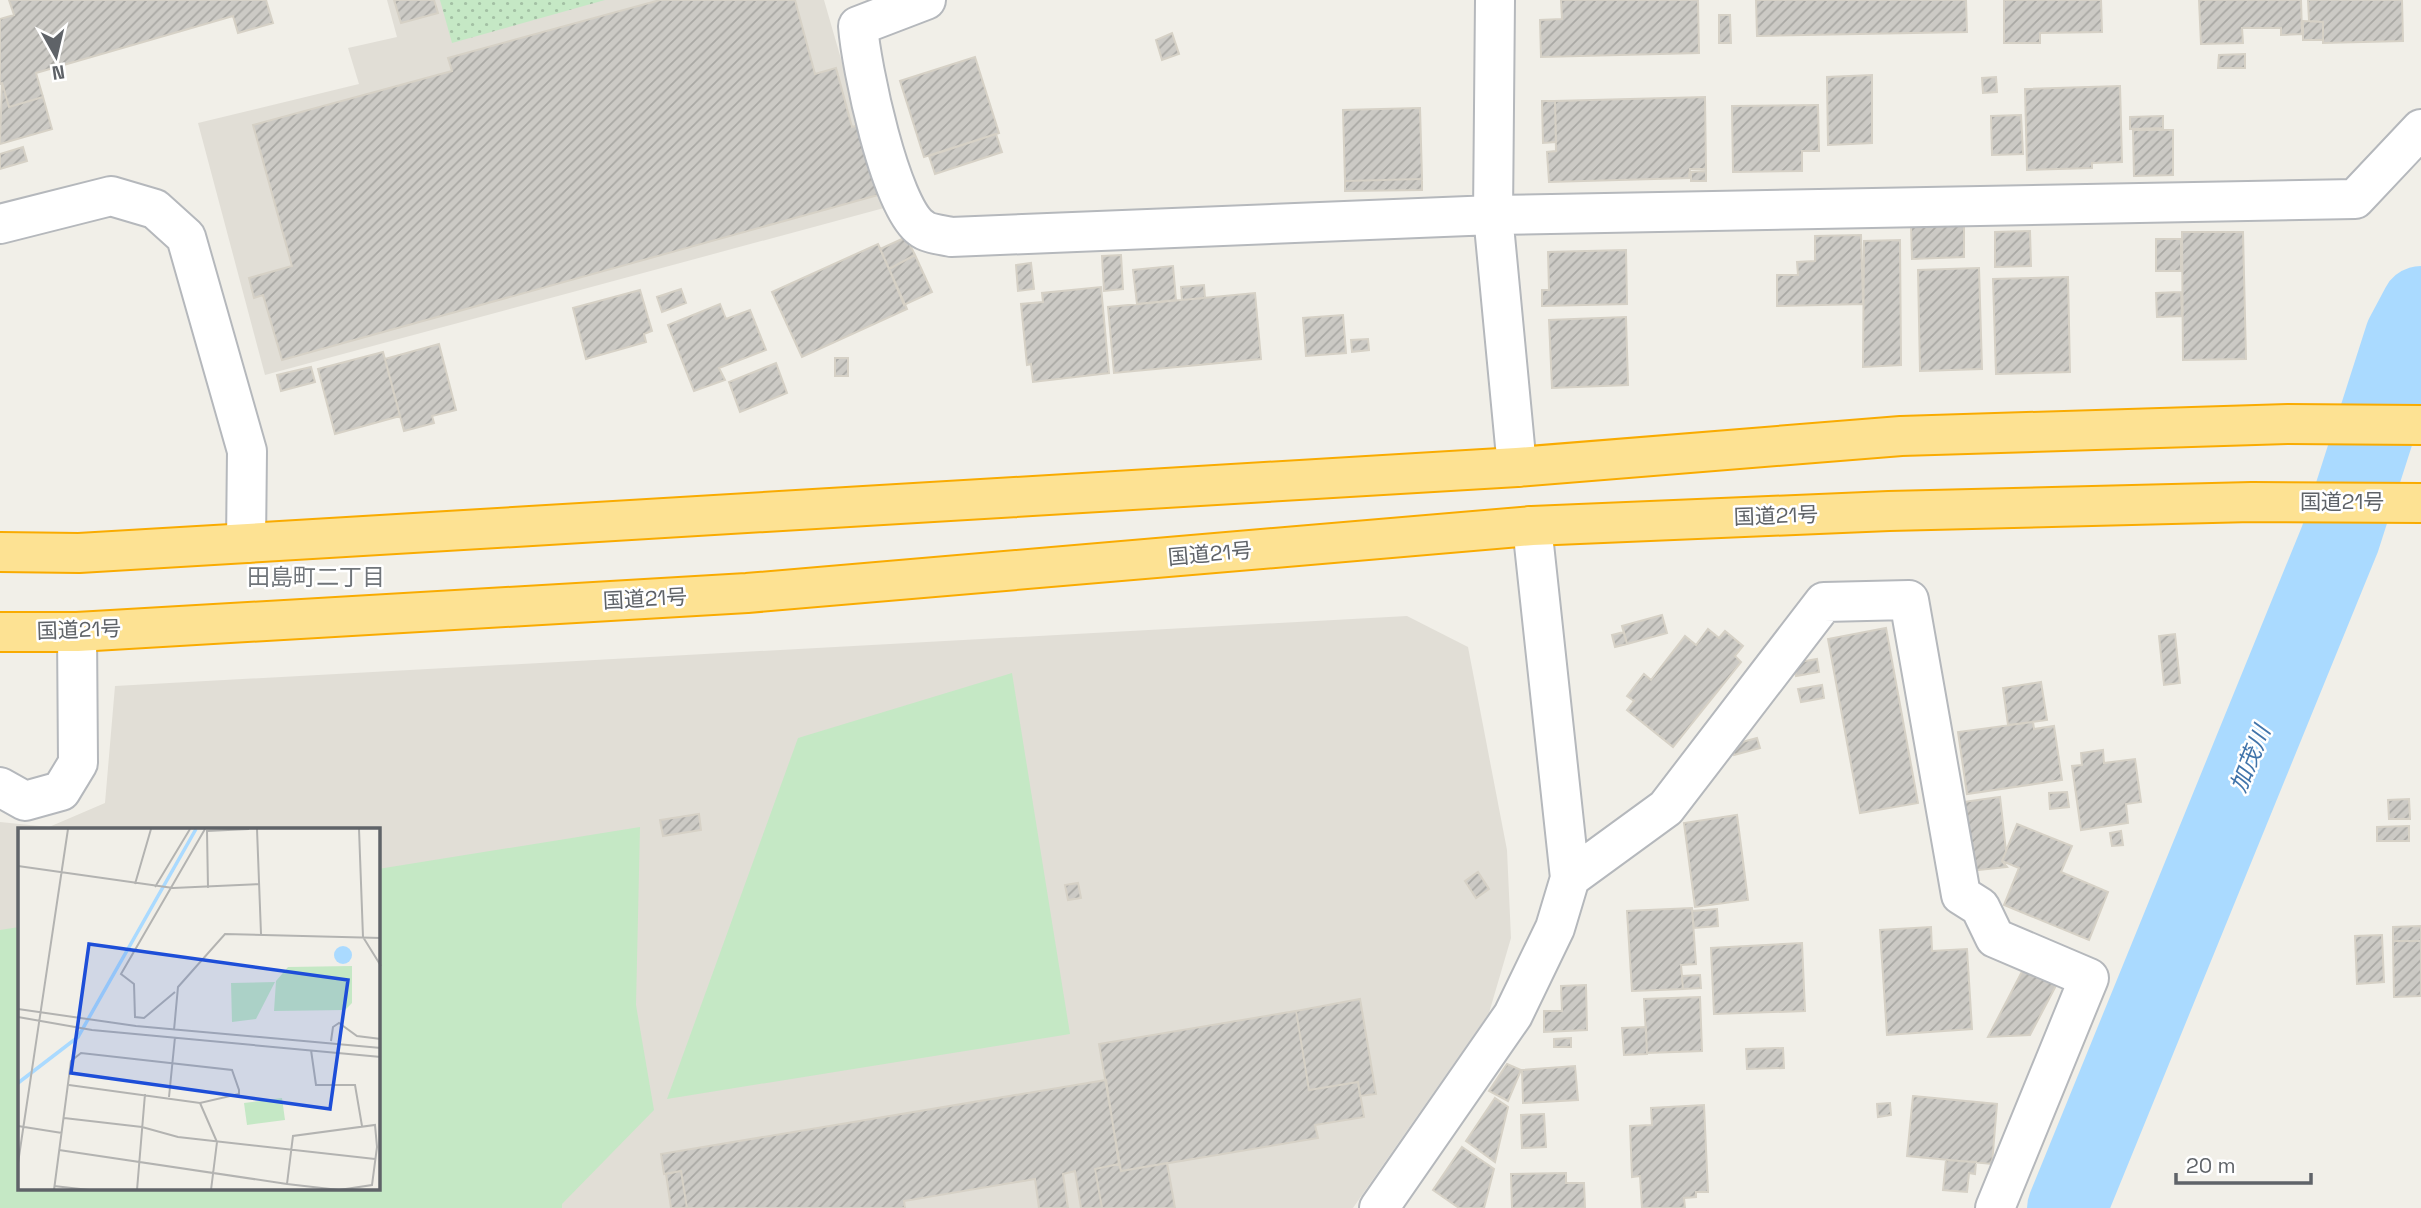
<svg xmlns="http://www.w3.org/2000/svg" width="2421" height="1208" font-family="'Space Grotesk','Noto Sans JP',sans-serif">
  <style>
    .education { fill: #e1ded6; fill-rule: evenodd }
    .park { fill: url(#park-dots) }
    .pitch { fill: #c5e8c5 }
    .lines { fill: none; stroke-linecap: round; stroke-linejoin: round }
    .river { stroke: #aadaff; stroke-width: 80 }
    .building { fill: url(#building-hatch); stroke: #d6d1c6; stroke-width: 2 }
    .minor-casing { stroke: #b5b8bc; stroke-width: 42 }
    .highway-casing { stroke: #f9ab00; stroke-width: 42 }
    .minor { stroke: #fff; stroke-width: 38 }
    .highway { stroke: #fde293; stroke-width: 38 }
    .labels { text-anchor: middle; stroke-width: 5; stroke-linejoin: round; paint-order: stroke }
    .street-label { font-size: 21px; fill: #5f6368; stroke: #fff }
    .neighbourhood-label { font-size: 23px; fill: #70757a; stroke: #fff }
    .water-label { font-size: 23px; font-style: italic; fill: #4174aa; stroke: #fff }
    .inset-river { fill: none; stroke: #aadaff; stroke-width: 3.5 }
    .inset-road { fill: none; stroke: #b3b3b1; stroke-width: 2 }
    .view { fill: #1d4ed8; fill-opacity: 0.15; stroke: #1d4ed8; stroke-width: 3.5 }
    .inset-edge { fill: none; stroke: #5f6368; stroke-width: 3.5 }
  </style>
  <defs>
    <pattern id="park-dots" width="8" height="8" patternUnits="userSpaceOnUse" patternTransform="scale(1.75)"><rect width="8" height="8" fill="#c5e8c5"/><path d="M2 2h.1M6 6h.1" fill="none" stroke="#a3c0a4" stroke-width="1.8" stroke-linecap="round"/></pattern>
    <pattern id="building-hatch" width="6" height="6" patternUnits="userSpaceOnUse" patternTransform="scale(1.75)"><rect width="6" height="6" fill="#cccac5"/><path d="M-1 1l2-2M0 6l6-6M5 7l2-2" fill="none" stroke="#a9a8a4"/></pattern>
  </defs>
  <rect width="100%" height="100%" fill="#f1efe8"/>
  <path class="education" d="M387,0H824L884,208L265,375L198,123L359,84L348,48L397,37Z
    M1407,616L1468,647L1507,850L1511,938L1489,1013L1353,1208H0V822L49,827L105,803L115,686ZM19,830H378V1189H19Z"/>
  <path class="park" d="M440,0H605L452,43Z"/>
  <path class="pitch" d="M1012,673L1070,1034L667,1099L798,738Z
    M640,827L636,1005L654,1110L562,1204V1208H0V930L19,927V1189H378V869Z"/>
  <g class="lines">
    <path class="river" d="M2067,1208L2340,539L2405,336L2421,306"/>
  </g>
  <path class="building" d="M9,0H266L273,23L238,33L233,16L36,73L43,97L9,107L2,83L0,84V19L14,15Z
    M394,0H434L438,13L401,23Z
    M660,0H795L815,74L836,68L852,127L859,125L878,195L282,360L263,295L254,298L249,278L292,266L253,125L452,71L448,58Z
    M1561,0H1698L1699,53L1541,57L1540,20L1562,19Z
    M1756,0H1966L1967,32L1757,36Z
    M2004,0H2101L2102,32L2040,33V43H2004Z
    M2199,0H2301L2302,34L2281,35V28H2242L2243,43L2201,44Z
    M2308,0H2402L2403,41L2323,43V22L2309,21Z
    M1719,15H1730L1731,43H1719Z
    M2303,21L2323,22V40H2303Z
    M1172,33L1179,54L1162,60L1156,40Z
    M2245,54V68H2218L2219,55Z
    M975,57L999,133L924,157L900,81Z
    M1872,75V143L1828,145L1827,77Z
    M1996,77L1997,92L1983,93L1982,78Z
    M2,83L9,107L43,97L52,129L0,144Z
    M2120,86L2122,162L2092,163V168L2027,170L2025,89Z
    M1705,97L1706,169H1690L1689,178L1549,182L1547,152L1556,151L1555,101Z
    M1542,101H1555L1556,142L1543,143Z
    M1818,105L1819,151H1802V171L1733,172L1732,106Z
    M1420,108L1422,179L1345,181L1343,110Z
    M2021,115L2023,154L1992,155L1991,116Z
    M2163,116V128L2130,129V117Z
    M2133,130H2173V175L2134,176Z
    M996,134L1002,152L935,174L929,156Z
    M23,147L27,161L0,169V154Z
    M1706,171V181H1691V172Z
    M1422,179V190L1345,191V181Z
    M1964,224V257L1912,259L1911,225Z
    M2030,231L2031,266L1995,267V232Z
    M2182,232H2243L2246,359L2183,360Z
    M1861,235L1863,304L1777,306V275H1798L1797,262L1815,261V236Z
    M906,237L915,255L889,269L880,249Z
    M2156,239H2181V271H2156Z
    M1900,240L1901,365L1863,367L1864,241Z
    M878,244L907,309L802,357L772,292Z
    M1626,250L1627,304L1542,306V290H1549L1548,252Z
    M915,255L932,292L904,305L889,269Z
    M1121,255L1123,289L1104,291L1102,256Z
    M1031,263L1034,289L1018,291L1016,265Z
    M1173,266L1176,300L1137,304L1133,270Z
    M1979,268L1982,369L1920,371L1918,270Z
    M2068,277L2070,372L1996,374L1993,279Z
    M1204,285L1205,298L1182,300L1181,287Z
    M1101,287L1109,373L1033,382L1031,364L1027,365L1021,304L1043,302L1042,293Z
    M681,289L686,303L662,312L657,297Z
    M640,290L652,331L644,334L646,342L586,359L573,308Z
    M2181,292L2182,316L2157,317L2156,293Z
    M1255,293L1261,359L1114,373L1108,307Z
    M720,304L726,319L750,310L766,350L719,368L725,380L694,391L668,325Z
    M1343,315L1346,353L1306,356L1303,318Z
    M1626,317L1628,385L1552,388L1549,320Z
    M1368,339L1369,350L1352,352L1351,340Z
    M439,344L456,410L432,416L434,423L404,431L385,359Z
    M383,352L400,416L335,434L318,369Z
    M835,358H848V376H835Z
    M776,363L787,393L740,412L729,382Z
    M311,367L315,382L281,391L277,375Z
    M1662,615L1667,633L1627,644L1622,626Z
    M1886,628L1918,803L1860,813L1828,639Z
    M1708,629L1719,638L1725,631L1743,646L1735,656L1741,662L1673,747L1627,710L1634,701L1627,696L1644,674L1651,680L1685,636L1696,645Z
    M1624,632L1627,644L1615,647L1612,635Z
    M2175,634L2180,683L2164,685L2159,636Z
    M1817,659L1819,672L1796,676L1794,663Z
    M2041,682L2047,720L2008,725L2003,688Z
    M1822,685L1824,698L1801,702L1798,689Z
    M2033,722L2034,729L2054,726L2062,780L1967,794L1958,732Z
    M1757,738L1760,748L1734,755L1731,745Z
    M2103,750L2104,763L2135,759L2141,802L2126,804L2128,823L2081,830L2072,766L2082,765L2081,753Z
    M2067,792L2069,807L2050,809L2049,793Z
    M2000,797L2006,851L2002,861L2007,867L1970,871L1963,802Z
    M2409,799L2410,819H2389L2388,800Z
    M699,814L701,830L663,836L660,820Z
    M1737,815L1748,900L1695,907L1684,823Z
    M2017,824L2072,846L2061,872L2108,892L2089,940L2004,905L2019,868L2002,861Z
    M2409,826V841H2377V827Z
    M2121,831L2123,845L2112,846L2110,833Z
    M1478,872L1489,889L1476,898L1465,881Z
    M1078,883L1081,898L1068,900L1065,885Z
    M1692,908L1696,964L1681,965L1683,989L1632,991L1627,911Z
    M1717,909L1718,926L1694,928L1692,911Z
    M2421,926V941H2393V927Z
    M1931,927L1932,951L1967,949L1972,1029L1887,1035L1880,930Z
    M2382,935L2384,982L2357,984L2355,936Z
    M2393,941H2421V996L2394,997Z
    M1802,943L1805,1011L1714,1014L1711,948Z
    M2027,962L2059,980L2030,1035L1988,1037Z
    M1700,975L1701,988L1683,989L1682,976Z
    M1586,985L1587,1030L1544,1032V1011H1562L1561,986Z
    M1700,997L1702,1051L1647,1053L1644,999Z
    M1360,999L1376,1094L1360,1096L1358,1082L1309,1090L1296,1011Z
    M1296,1011L1309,1090L1358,1082L1364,1117L1315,1125L1318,1138L1121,1171L1099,1044Z
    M1646,1027L1647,1054L1624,1055L1622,1028Z
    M1571,1038V1047H1554V1039Z
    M1783,1048L1784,1068L1747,1069L1746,1049Z
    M1507,1064L1521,1070L1508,1101L1489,1091Z
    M1575,1066L1578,1100L1523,1103L1522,1070Z
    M1106,1080L1119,1164L1095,1169L1102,1208H1081L1075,1171L1063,1174L1068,1208H1039L1035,1179L904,1201L905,1208H687L681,1171L664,1174L661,1154Z
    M1913,1096L1997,1104L1992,1164L1907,1156Z
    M1495,1098L1508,1107L1495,1162L1466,1141Z
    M1890,1103L1891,1115L1878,1117L1877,1104Z
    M1704,1105L1708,1192H1696V1197L1684,1198L1685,1208H1642L1640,1176L1632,1177L1630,1126L1652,1125L1651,1108Z
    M1544,1114L1546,1147L1522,1148L1521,1115Z
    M1462,1147L1494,1169L1484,1208H1459L1433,1190Z
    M1946,1160L1976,1162L1975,1174L1969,1173L1967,1192L1943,1190Z
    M1167,1163L1175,1208H1102L1095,1169L1119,1164L1121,1171Z
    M681,1171L687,1208H671L666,1174Z
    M1566,1173V1183H1584L1585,1208H1512L1511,1174Z"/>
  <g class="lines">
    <defs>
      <path id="minor" d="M926,0L858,26C861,66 890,206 921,228C928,234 943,235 951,237L1493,215L2355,199L2421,129
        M1495,0L1493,215L1517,467
        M0,224L111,196L155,209L186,237L247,451L246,543
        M0,787L25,801L61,791L78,763L77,632
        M1570,878L1666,808L1824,602L1909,600L1961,895L1980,907L1995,938L2089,978L1995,1208
        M1379,1208L1513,1015L1555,928L1570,878L1532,526"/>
      <path id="highway" d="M0,552L79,553L1517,467L1901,436L2288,424L2421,425
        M0,632H77L747,593L1532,526L1889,511L2252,502L2421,503"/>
    </defs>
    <use href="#minor" class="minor-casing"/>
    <use href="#highway" class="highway-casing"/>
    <use href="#minor" class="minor"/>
    <use href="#highway" class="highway"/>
  </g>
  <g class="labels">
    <g class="street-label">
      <text x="2342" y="509">国道21号</text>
      <text transform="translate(1776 516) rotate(-2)" y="7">国道21号</text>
      <text transform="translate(1210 554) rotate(-5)" y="7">国道21号</text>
      <text transform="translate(645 599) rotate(-3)" y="7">国道21号</text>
      <text transform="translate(79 630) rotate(-2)" y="7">国道21号</text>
    </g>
    <g class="neighbourhood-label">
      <text x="316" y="585">田島町二丁目</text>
    </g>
    <g class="water-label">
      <text transform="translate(2250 759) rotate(-68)" y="8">加茂川</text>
    </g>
  </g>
  <g transform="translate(18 828)">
    <rect width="362" height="362" fill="#f1efe8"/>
    <path d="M264,270L267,292L229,297L226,275Z" fill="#c5e8c5"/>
    <path d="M334,138V175L327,182L256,183L258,153L270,139ZM257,154L238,191L214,194L213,155Z" fill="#c5e8c5"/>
    <path d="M316 127a9 9 0 1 1 18 0a9 9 0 1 1-18 0Z" fill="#aadaff"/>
    <path class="inset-river" d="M0,255L60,209L178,1"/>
    <path class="inset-road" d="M239,1L243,106M341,1L345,109L363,138M0,38L155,60L241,56M117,56L133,1M137,59L172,1M190,60L189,3L231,1M157,164L126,190L117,189L116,156L103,146L187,1M0,181L118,198L363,220M0,189L74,202L363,229M156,202L160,159L207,106L363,110M313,213L315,199L321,195L339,208L363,211M293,222L298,257H337L344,298M151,269L157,209M182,275L199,314L193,362M46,290L124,299L160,309L357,331M0,298L44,305M41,322L269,356L321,362L354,357L359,319L357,297L275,308L269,356M0,335L50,1M36,358L71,362M36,362L53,233L63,225L214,242L221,262V266L182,275L51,257M119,362L127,266"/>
    <path class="view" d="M71,116L330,152L312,281L53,245Z"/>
    <rect width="362" height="362" class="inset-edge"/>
  </g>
  <g transform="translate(56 56) rotate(172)" stroke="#ffffff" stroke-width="5" paint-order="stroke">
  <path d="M0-5L12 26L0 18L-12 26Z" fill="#5f6368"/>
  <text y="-10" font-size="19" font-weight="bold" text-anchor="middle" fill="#5f6368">N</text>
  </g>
  <path d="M2176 1173v10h135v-10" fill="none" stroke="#5f6368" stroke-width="3.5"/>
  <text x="2186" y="1173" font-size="21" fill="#5f6368" stroke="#ffffff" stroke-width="5" paint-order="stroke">20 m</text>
</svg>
